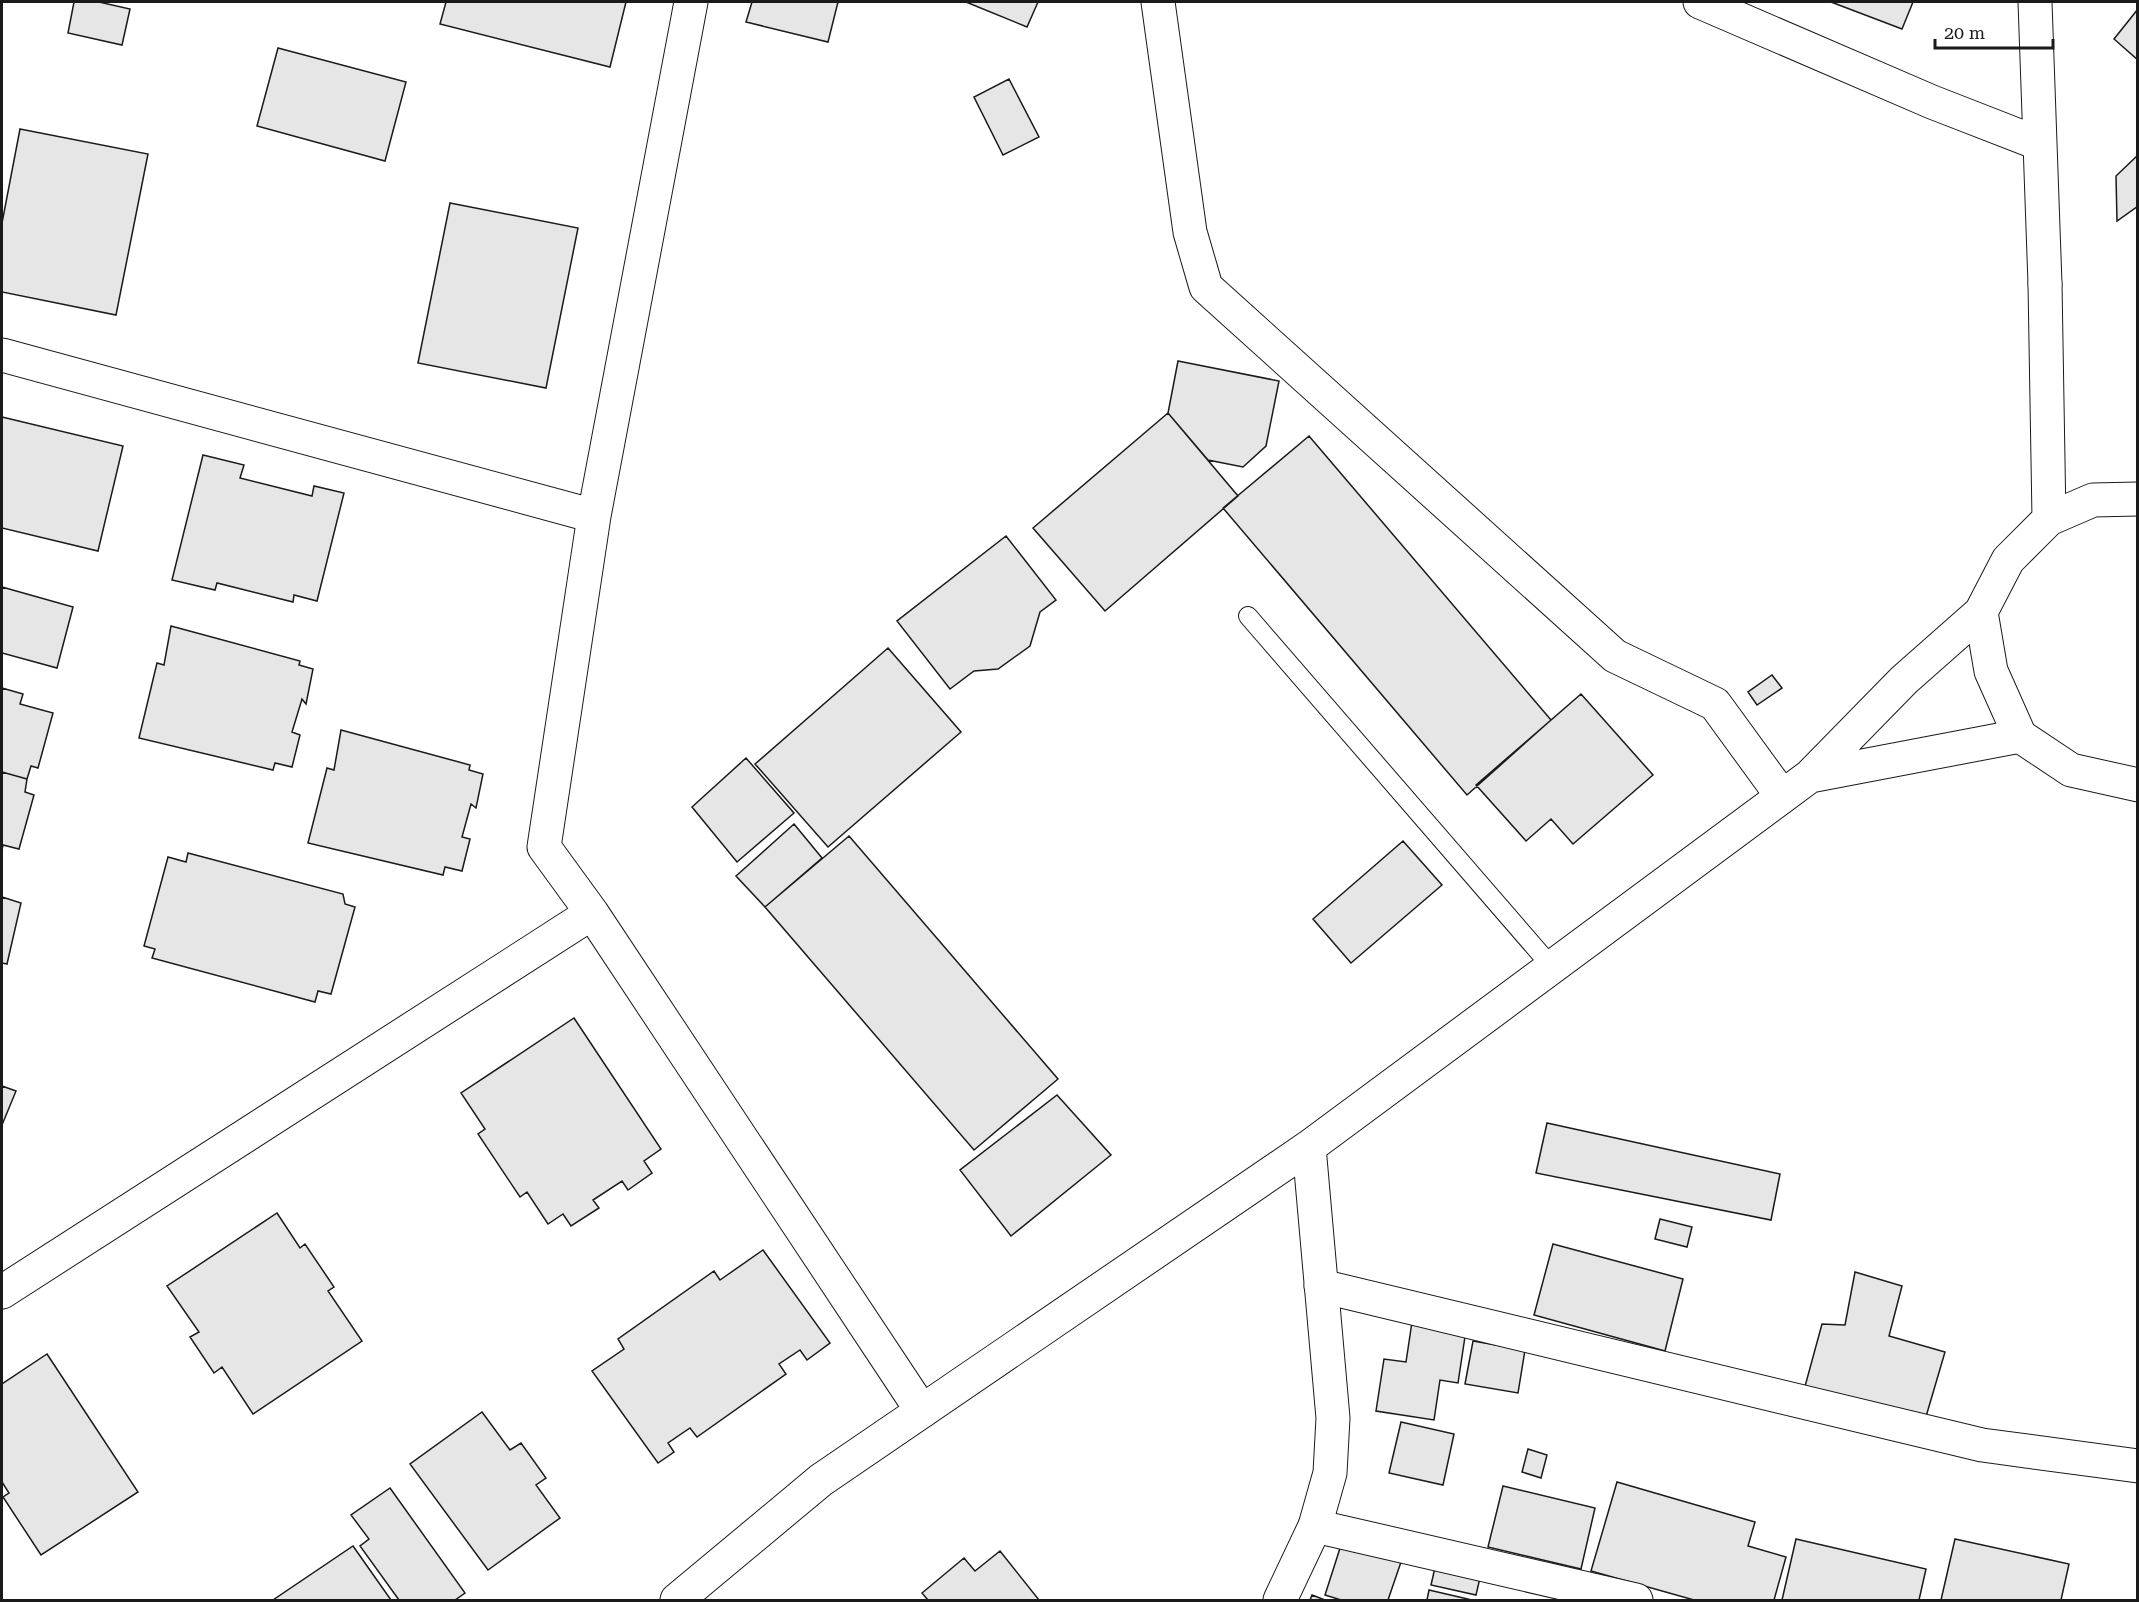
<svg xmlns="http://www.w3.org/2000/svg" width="2139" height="1602" font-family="'Roboto Serif',serif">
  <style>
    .building { fill: #e6e6e6; stroke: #1a1a1a; stroke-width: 1.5 }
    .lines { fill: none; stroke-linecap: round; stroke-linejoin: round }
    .lane-casing { stroke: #1a1a1a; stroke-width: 20 }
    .street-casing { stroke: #1a1a1a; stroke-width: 35 }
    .secondary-casing { stroke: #1a1a1a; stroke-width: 35 }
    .lane { stroke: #fff; stroke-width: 18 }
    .street { stroke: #fff; stroke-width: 33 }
    .secondary { stroke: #fff; stroke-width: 33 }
  </style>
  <rect width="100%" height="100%" fill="#fff"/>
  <path class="building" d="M74,2H99L130,9L122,45L68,33Z
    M446,2H626L610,67L440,24Z
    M752,2H838L828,42L746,22Z
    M966,2H1038L1027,27Z
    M1831,2H1913L1902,29Z
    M2138,9V60L2114,39Z
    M278,48L406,82L385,161L257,126Z
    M1009,79L1039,137L1003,155L974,97Z
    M20,129L148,154L116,315L2,292V223Z
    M2138,155V206L2117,221L2116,176Z
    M450,203L578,228L546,388L418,363Z
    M1178,361L1279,381L1266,446L1243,467L1208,460L1168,413Z
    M1168,413L1238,496L1105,611L1033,528Z
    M2,417L123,446L98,551L2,528Z
    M1309,436L1551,720L1467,795L1223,508Z
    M203,455L244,465L240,478L312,496L314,486L344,493L317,601L294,595L293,602L217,583L215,590L172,580Z
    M1006,536L1056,600L1040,612L1030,646L998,669L974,671L950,689L897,621Z
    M2,587L73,607L57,668L2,653Z
    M171,626L300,661L299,665L313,669L306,704L302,699L292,732L300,735L292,767L275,763L273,770L139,738L157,663L164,665Z
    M888,648L961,732L828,847L755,764Z
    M1772,675L1782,688L1757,705L1748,692Z
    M2,688L23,694L20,704L53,713L38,768L31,766L27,779L2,772Z
    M1581,694L1653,775L1573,844L1551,819L1526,841L1476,785Z
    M341,730L470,765L469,770L483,774L476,808L471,804L462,837L470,839L462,871L445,867L443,875L308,843L327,768L334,770Z
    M746,758L794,813L737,862L692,807Z
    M2,772L27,779L25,792L34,795L19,849L3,845L2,850Z
    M794,824L822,858L765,907L736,876Z
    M849,836L1058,1079L974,1150L765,907Z
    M1403,841L1442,885L1351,963L1313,919Z
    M188,853L343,894L345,904L355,907L331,994L318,991L315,1002L152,958L155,949L144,946L168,857L186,862Z
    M2,897L21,903L7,964L2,963Z
    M574,1018L661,1149L644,1161L652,1173L628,1190L622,1181L593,1200L599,1208L571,1226L563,1214L548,1224L527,1192L520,1197L478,1134L485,1129L461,1093Z
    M2,1086L16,1091L2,1125Z
    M1057,1095L1111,1155L1011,1236L960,1170Z
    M1547,1123L1780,1174L1771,1220L1536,1173Z
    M277,1213L300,1248L305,1244L334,1287L328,1291L362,1341L253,1414L222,1367L214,1373L190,1337L199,1332L167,1286Z
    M1660,1219L1692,1227L1687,1247L1655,1239Z
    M1553,1244L1683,1279L1665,1351L1534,1315Z
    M763,1250L830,1343L807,1360L800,1350L779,1364L786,1374L697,1437L690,1428L668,1443L674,1452L658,1463L592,1371L624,1349L618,1339L714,1271L720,1280Z
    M1855,1272L1902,1286L1889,1336L1945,1352L1925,1420L1804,1390L1822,1324L1845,1325Z
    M1412,1322L1466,1330L1458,1383L1440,1380L1434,1420L1376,1411L1384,1359L1406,1362Z
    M1473,1341L1525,1350L1518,1393L1465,1384Z
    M47,1354L138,1492L41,1555L3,1497L9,1493L2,1482V1384Z
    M482,1412L510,1450L521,1443L546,1478L536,1485L560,1518L488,1570L410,1464Z
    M1401,1422L1454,1434L1443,1485L1389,1473Z
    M1528,1449L1547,1455L1541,1478L1522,1472Z
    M1617,1482L1755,1522L1748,1546L1786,1557L1774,1600H1694L1591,1571Z
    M1503,1486L1595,1508L1581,1569L1488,1547Z
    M390,1488L465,1593L455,1600H399L360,1546L369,1539L351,1515Z
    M1796,1539L1926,1569L1919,1600H1782Z
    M1955,1539L2069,1564L2061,1600H1941Z
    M1342,1542L1401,1562L1388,1600H1341L1325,1595Z
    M353,1546L391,1600H273Z
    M1000,1551L1039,1600H928L922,1593L964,1558L975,1571Z
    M1437,1559L1482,1569L1476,1595L1431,1585Z
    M1429,1590L1472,1600H1427Z
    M1312,1595L1325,1600H1310Z"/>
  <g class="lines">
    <defs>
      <path id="lane" d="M1248,616L1551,966"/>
      <path id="street" d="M691,2L594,516L544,847L592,913L922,1411
        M1158,2L1190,232L1206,287L1615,656L1715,704L1782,796
        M1700,2L1932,102L2040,144
        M2035,2L2045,284
        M2,355L594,516
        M1321,1286L1982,1445L2138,1466
        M2,1292L592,913
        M1315,1526L1636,1600"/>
      <path id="secondary" d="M2045,284L2049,519
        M2138,499L2093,500L2049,519L2008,560L1981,612L1991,671L2020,736L2071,770L2138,785
        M1810,776L2020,736
        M677,1600L821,1480L1309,1147L1810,776L1904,680L1981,612
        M1280,1600L1315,1526L1330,1473L1333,1418L1309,1147"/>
    </defs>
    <use href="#lane" class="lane-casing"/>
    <use href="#street" class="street-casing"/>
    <use href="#secondary" class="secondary-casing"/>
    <use href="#lane" class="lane"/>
    <use href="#street" class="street"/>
    <use href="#secondary" class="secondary"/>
  </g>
  <rect width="2139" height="1602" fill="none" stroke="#1a1a1a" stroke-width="6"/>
  <path d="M1935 39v9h118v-9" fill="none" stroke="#1a1a1a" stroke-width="3"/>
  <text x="1944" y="39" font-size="18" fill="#1a1a1a" stroke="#ffffff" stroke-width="4.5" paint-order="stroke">20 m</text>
</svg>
